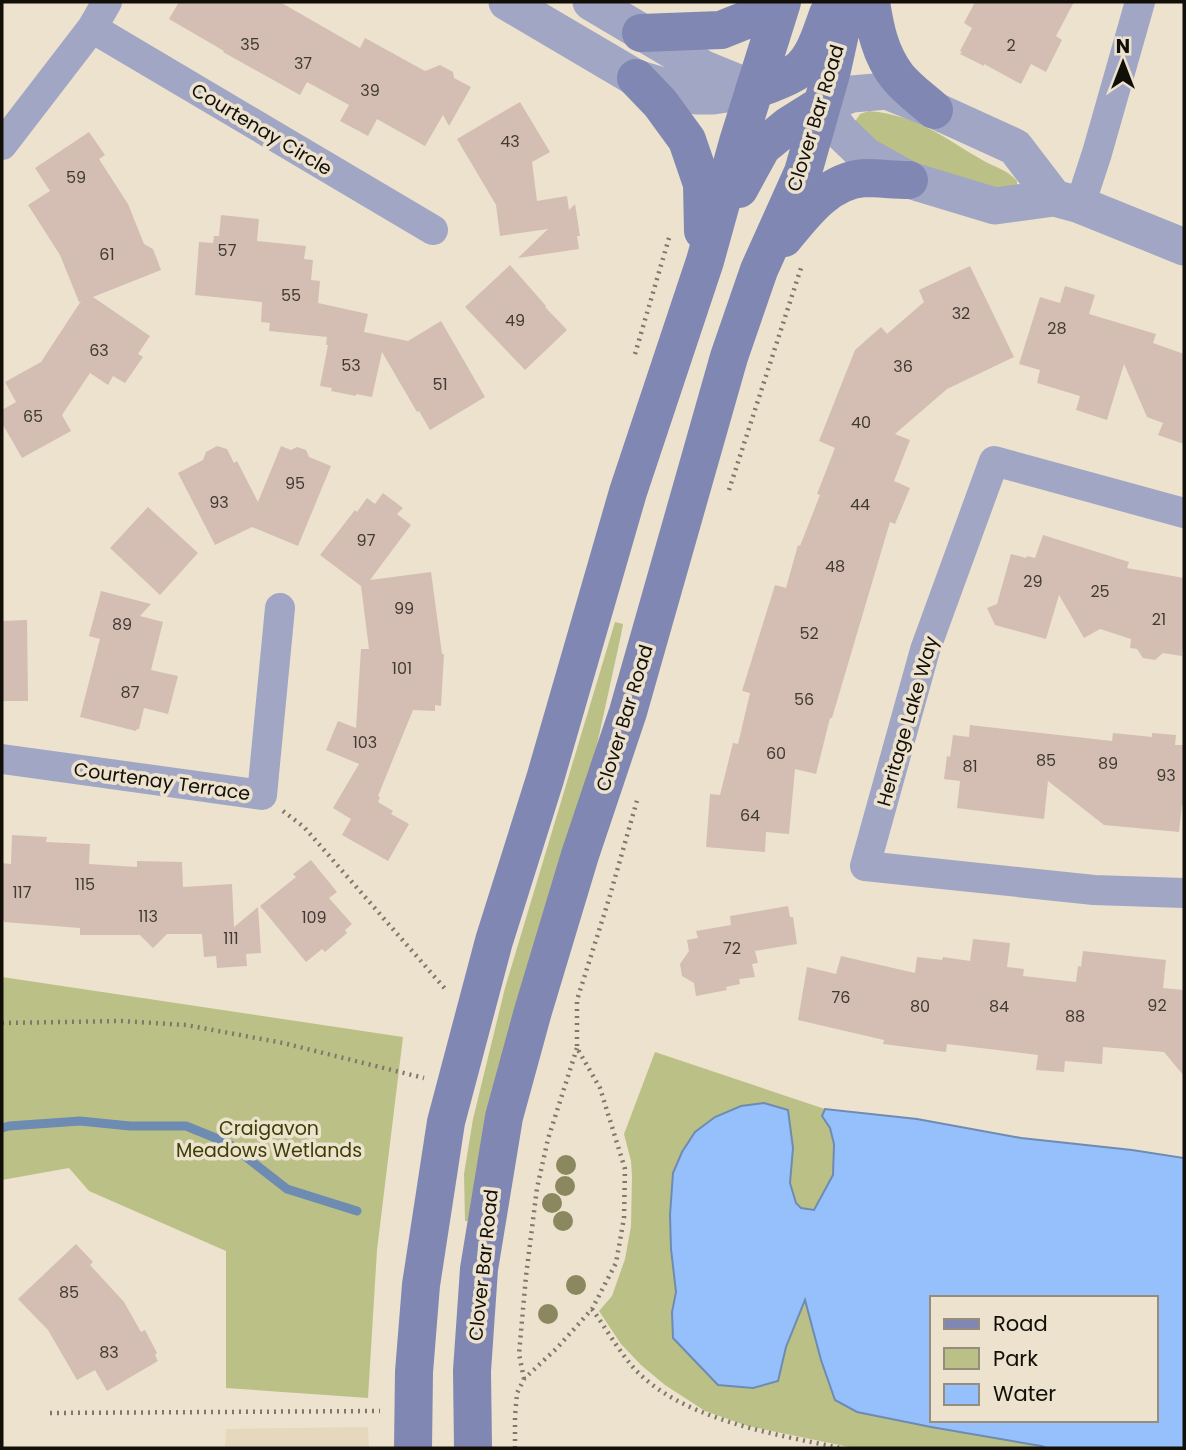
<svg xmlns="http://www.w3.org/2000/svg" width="1186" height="1450" font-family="Poppins,sans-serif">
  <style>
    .built { fill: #e6d8bd }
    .green { fill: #bbc186 }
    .water { fill: #95c0fb; stroke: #6e8bb2; stroke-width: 2; fill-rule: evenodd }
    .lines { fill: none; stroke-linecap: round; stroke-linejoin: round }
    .stream { stroke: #6e8bb2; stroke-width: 9 }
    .building { fill: #d4beb3 }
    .path { stroke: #7e786a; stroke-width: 4.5; stroke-dasharray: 2 5; stroke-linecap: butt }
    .minor { stroke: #a0a6c3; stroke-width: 30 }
    .tertiary { stroke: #a0a6c3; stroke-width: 37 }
    .secondary { stroke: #8087b2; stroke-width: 38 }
    .tree { fill: #8b885f }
    .labels { text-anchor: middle; stroke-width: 7; stroke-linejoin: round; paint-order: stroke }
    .number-label { font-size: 16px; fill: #423b33 }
    .street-label { font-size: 19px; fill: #120f08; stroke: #ece2ce }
    .park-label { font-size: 19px; fill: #3c3f04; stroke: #ece2ce }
  </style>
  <rect width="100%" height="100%" fill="#ece2ce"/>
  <path class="built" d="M368,1427L369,1448H225L226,1429Z"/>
  <path class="green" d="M869,111C920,116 942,137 984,161C995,167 1009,171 1017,181V189L1011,193L898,162L854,123L860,114Z
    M615,622L623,624L621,635L593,763L472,1221H465L464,1174L473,1119L505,988Z
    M2,977L403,1037L377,1250L368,1398L226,1388V1251L89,1191L69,1168L2,1180Z
    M655,1052L825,1109L822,1116L830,1128L834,1144L833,1175L814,1210L801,1208L795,1203L790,1183L793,1148L764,1103L741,1106L715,1117L695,1132L682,1152L673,1173L670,1215L671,1249L676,1292L672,1312L673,1338L778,1381L786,1347L805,1299L821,1360L835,1400L857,1412L931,1427L1041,1446L1047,1448H854L748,1426L705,1411L665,1385L641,1365L621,1344L599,1311L612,1296L625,1259L631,1226L632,1177L631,1161L624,1134Z"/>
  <path class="water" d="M764,1103L788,1110L793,1148L790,1183L796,1203L801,1208L814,1210L833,1175L834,1144L830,1128L822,1116L825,1109L917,1119L1021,1138L1132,1150L1184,1158V1448H1047L1041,1446L931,1427L857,1412L835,1400L821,1360L805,1300L786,1347L778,1381L753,1388L718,1385L673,1338L672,1312L676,1292L671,1249L670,1215L673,1173L682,1152L695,1132L715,1117L741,1106ZM932,1298H1156V1420H932Z"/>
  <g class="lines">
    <path class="stream" d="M2,1128L9,1126L80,1121L130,1126H186L228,1143L287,1189L357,1211"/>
  </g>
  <path class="building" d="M179,2H280L360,48L365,38L425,71L440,65L453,72L454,78L471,87L449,126L443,115L425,146L377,119L368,136L340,121L349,105L307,82L300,95L223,52L224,51L169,19Z
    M975,2H1074L1056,36L1062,40L1046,72L1031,64L1021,84L984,64V66L960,54L962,52L960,51L972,28L964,23Z
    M520,102L550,152L532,162L537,201L567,196L569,210L575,204L580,236H577L579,249L518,258L548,229L500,236L496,205L457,139Z
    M89,132L105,155L99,159L128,204L144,244L153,249L161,270L93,297L150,336L138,354L143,357L125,383L113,376L108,385L90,373L62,415L71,431L22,458L2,423V410L16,402L5,382L41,362L81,301L79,302L60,255L28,205L50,191L35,168Z
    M221,215L259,219L257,241L306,246L304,259L313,260L311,280L320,281L318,303L368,314L364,332L408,341L441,321L485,397L430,430L419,411L417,412L382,352L372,397L356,394V396L331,391L332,388L320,386L328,345H326L327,337L269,331L270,323L261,322L262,302L195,295L199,242L213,243L214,236H219Z
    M510,265L546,306L545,307L567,330L525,370L465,307Z
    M970,266L1014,357L947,389L895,434L910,440L894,481L910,488L895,524L890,522L832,718H830L816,774L795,769L789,834L766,832L765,852L706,847L710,794L720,795L733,743L738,744L750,693L742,691L775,585L786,588L798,545L800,546L820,495L817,494L835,448L819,441L855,350L881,327L887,334L924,302L919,290Z
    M1065,286L1095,295L1089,314L1156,334L1153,343L1184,354V444L1158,435L1163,423L1147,417L1124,364L1107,420L1076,410L1080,396L1037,383L1040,370L1019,364L1040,297L1060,303Z
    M217,446L227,449L234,463L237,461L258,502L281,446L291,450L297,447L306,450L309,457L331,466L298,546L252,527L215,545L178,473L203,460L206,452Z
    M383,493L403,508L397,514L411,525L370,580L431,572L442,654H444L441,706L435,705V711L413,710L378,796L380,797L378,802L393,811L391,814L409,824L388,861L342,835L351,819L333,808L359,764L326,750L338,721L356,728L361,649H369L361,586L320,555L355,510L357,512L367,498L375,504Z
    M148,507L198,553L160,595L110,548Z
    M1043,535L1129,562L1127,568L1184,578V640L1182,656L1163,653L1155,660L1143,658L1137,649L1130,648L1131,639L1100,629L1084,638L1059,595L1046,639L995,625L987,608L997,604L1011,554L1026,558L1027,556L1035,558Z
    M101,591L151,604L140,616L163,622L151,670L178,676L168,714L144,708L139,729H137L136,731L80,717L100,639L89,636Z
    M27,620L28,701H2V621Z
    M970,725L1112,741L1113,733L1152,737V733L1176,735L1175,745H1184V805H1182L1179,832L1104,825L1048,781L1044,819L957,808L960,781L944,779L947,756L950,757L953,735L969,737Z
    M12,835L47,837L46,842L90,844L89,864L137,867V861L182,862L183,887L232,884L234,927L258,907L261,953L246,954L247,966L217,968L216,956L204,957L202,934H167L153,948L140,935H80V928L4,922V920H2V863L11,864Z
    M311,860L337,892L329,898L352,924L345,930L347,933L325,952L322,949L306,962L260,906L296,877L293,874Z
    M788,906L790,917H793L797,944L755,951L758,963L752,964L755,977L739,979L740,984L726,987L727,990L696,996L694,983L682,976L680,964L689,951L687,940L698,938L696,931L731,925L730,916Z
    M973,939L1010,943L1007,967L1024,969L1023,976L1076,982L1078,966L1081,967L1083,951L1166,960L1163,988L1184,990V1076L1164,1052L1103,1047L1102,1064L1065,1061L1064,1072L1036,1070L1038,1055L947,1044L946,1052L883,1044L884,1040L798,1020L807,967L836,974L841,956L915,973L917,957L942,960L943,957L970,961Z
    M76,1244L93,1262L90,1265L124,1302L141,1332L145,1330L157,1353L155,1355L158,1361L107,1391L95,1370L77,1380L48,1330L18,1299Z"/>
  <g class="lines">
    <path class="path" d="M635,354L669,238
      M729,490L801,268
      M283,811L304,827L447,991
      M2,1023L121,1021L186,1025L283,1043L424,1078
      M592,1309C605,1327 617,1348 632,1366C678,1419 774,1434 840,1448
      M524,1379L519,1354L526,1276L537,1188L548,1139L577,1048
      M50,1413L380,1411
      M515,1448V1416L517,1393L524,1379L557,1348L592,1309L616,1263L624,1218L625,1169L600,1088L577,1048V1000L609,899L638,797"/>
    <path class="minor" d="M92,28L433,230
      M2,145L92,28L107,2
      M1080,205L1097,153L1140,2
      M1184,513L994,461L925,650L865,866L1094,890L1184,893
      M2,759L262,795L280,608"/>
    <path class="tertiary" d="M507,2L636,78L696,96H713L754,90
      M591,2L704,69L753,89
      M1054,198L1015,147L934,110L887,91L852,94L821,105L840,131L866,156L909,180L995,206L1054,198L1080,205L1184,247"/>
    <path class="secondary" d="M871,2C875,28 880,54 897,76C907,89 922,99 934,110
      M641,33L721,30L751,18L764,2
      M636,78L660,103L687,140L702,184L703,231
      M754,90C768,85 783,80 796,72C814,60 821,33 828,14
      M739,189L762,147L789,125L821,105
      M784,238C805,212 829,180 865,178C879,178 894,180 909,180
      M413,1448L414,1372L421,1285L446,1122L494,941L545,779L628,492L705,261L738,142L782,2
      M473,1448L472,1371L479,1269L504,1117L533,1011L580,855L628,712L729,357L759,270L803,172L832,70L847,2"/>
  </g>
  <g class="tree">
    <circle cx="566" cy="1165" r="10"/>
    <circle cx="565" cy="1186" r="10"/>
    <circle cx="552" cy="1203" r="10"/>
    <circle cx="563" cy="1221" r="10"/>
    <circle cx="576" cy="1285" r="10"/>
    <circle cx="548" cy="1314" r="10"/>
  </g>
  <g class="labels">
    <g class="number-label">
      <text x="250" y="50">35</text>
      <text x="1011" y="51">2</text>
      <text x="303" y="69">37</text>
      <text x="370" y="96">39</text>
      <text x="510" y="147">43</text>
      <text x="76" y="183">59</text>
      <text x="227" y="256">57</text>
      <text x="107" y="260">61</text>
      <text x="291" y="301">55</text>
      <text x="961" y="319">32</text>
      <text x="515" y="326">49</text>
      <text x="1057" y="334">28</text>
      <text x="99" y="356">63</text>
      <text x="351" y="371">53</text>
      <text x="903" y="372">36</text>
      <text x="440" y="390">51</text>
      <text x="33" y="422">65</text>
      <text x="861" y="428">40</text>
      <text x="295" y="489">95</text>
      <text x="219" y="508">93</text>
      <text x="860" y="510">44</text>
      <text x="366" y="546">97</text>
      <text x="835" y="572">48</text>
      <text x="1033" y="587">29</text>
      <text x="1100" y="597">25</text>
      <text x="404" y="614">99</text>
      <text x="1159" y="625">21</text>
      <text x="122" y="630">89</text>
      <text x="809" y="639">52</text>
      <text x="402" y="674">101</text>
      <text x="130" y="698">87</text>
      <text x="804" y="705">56</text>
      <text x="365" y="748">103</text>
      <text x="776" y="759">60</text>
      <text x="1046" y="766">85</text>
      <text x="1108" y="769">89</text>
      <text x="970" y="772">81</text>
      <text x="1166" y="781">93</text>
      <text x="750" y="821">64</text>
      <text x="85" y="890">115</text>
      <text x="22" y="898">117</text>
      <text x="148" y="922">113</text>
      <text x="314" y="923">109</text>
      <text x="231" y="944">111</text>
      <text x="732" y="954">72</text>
      <text x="841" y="1003">76</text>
      <text x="1157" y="1011">92</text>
      <text x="920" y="1012">80</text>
      <text x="999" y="1012">84</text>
      <text x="1075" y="1022">88</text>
      <text x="69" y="1298">85</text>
      <text x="109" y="1358">83</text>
    </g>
    <g class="street-label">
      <text transform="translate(815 118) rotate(-73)" y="7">Clover Bar Road</text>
      <text transform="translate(262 129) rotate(31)" y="7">Courtenay Circle</text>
      <text transform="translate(624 718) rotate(-73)" y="7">Clover Bar Road</text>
      <text transform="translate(907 721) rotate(-74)" y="7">Heritage Lake Way</text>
      <text transform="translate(162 781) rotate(8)" y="7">Courtenay Terrace</text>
      <text transform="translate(483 1265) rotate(-84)" y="7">Clover Bar Road</text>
    </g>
    <g class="park-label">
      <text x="269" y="1135">Craigavon<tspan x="269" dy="22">Meadows Wetlands</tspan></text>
    </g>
  </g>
  <rect width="1186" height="1450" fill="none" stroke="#120f08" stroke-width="7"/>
  <rect x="930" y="1296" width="228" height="126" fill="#ece2ce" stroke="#958e7f" stroke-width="2"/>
  <rect x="944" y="1319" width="35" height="10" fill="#8087b2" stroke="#958e7f" stroke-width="2"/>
  <text x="993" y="1331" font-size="21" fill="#120f08">Road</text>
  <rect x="944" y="1348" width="35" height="21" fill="#bbc186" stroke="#958e7f" stroke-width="2"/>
  <text x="993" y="1366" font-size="21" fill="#120f08">Park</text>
  <rect x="944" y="1384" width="35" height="21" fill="#95c0fb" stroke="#958e7f" stroke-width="2"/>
  <text x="993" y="1401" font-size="21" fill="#120f08">Water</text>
  <g transform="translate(1123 63)" stroke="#ece2ce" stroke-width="5" paint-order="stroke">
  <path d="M0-5L12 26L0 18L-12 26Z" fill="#120f08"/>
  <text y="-10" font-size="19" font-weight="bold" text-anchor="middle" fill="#120f08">N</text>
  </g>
</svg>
